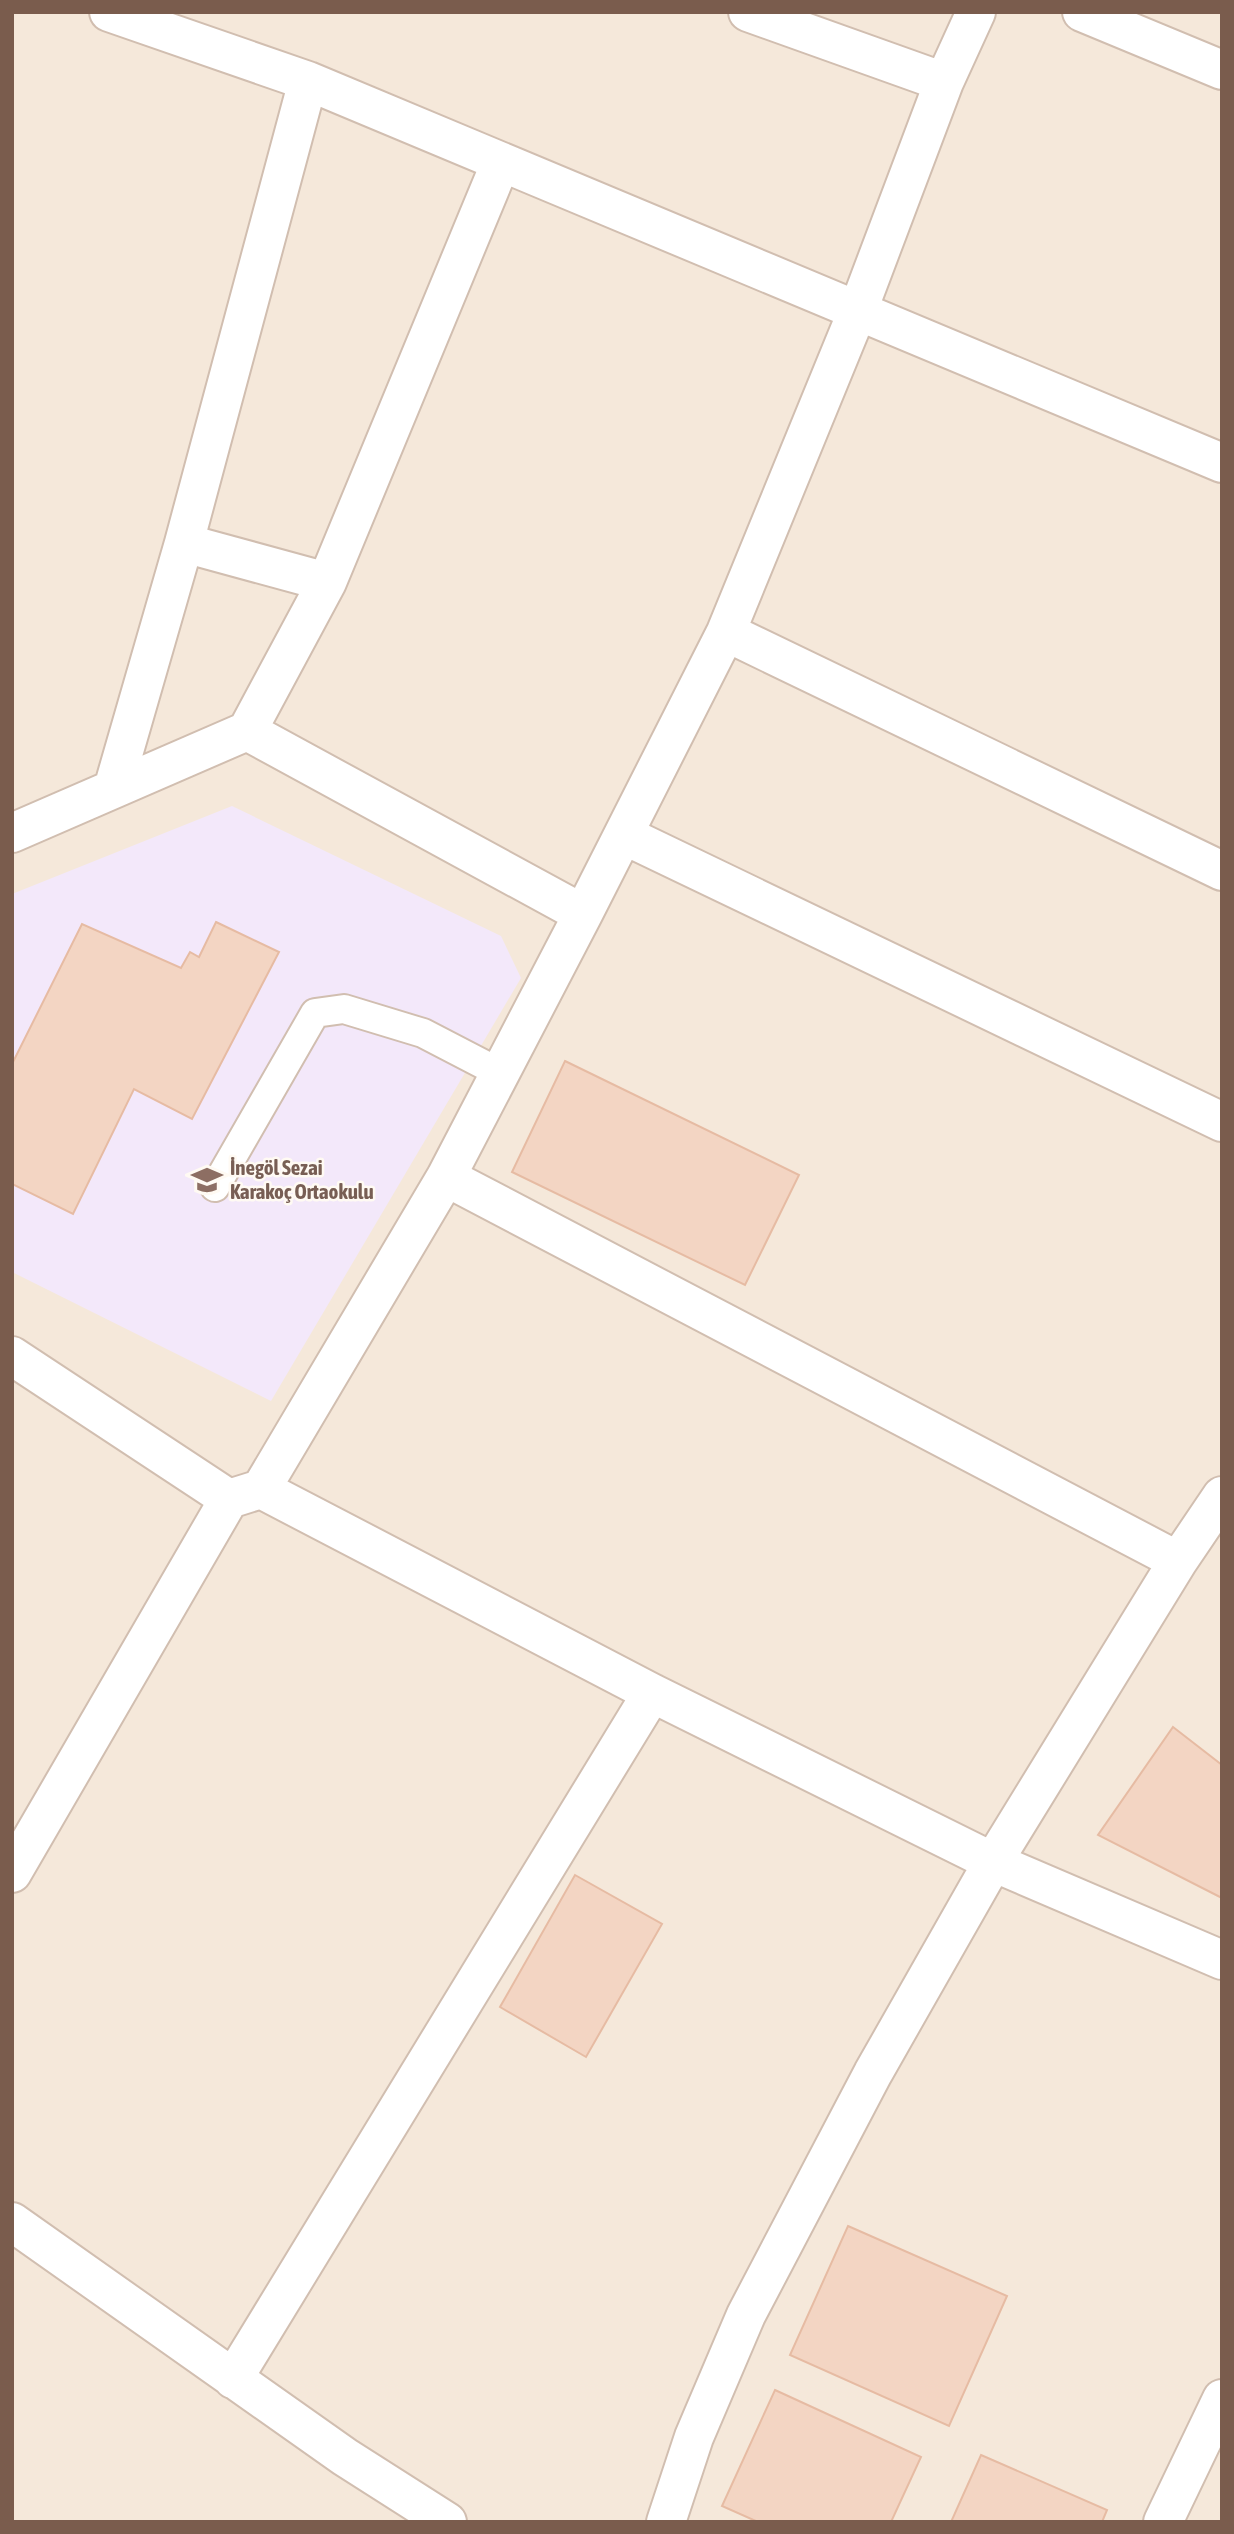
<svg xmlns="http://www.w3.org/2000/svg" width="1234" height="2534" font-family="'Asap Condensed',sans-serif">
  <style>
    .residential { fill: #f5e8da }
    .education { fill: #f3e8fa }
    .building { fill: #f3d5c3; stroke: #e6bba3; stroke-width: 2 }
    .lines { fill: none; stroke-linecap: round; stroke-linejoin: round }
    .service-casing { stroke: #d1beb0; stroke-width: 32 }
    .minor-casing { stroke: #d1beb0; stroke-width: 42 }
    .service { stroke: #fff; stroke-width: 28 }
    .minor { stroke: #fff; stroke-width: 38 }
    .labels { text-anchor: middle; stroke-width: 5; stroke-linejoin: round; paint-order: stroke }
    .education-label { font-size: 21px; font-weight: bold; fill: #785e54; stroke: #fffaf3; text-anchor: start }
  </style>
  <rect width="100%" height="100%" fill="#fdf6ec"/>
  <path class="residential" d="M12,12H1222V2522H12Z"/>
  <path class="education" d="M232,806L501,936L521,978L271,1401L12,1272V894Z"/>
  <path class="building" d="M216,922L279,952L192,1119L134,1089L73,1214L12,1184V1064L82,924L181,968L190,952L199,957Z
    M565,1061L799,1175L745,1285L512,1172Z
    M1173,1727L1222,1765V1898L1098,1835Z
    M575,1875L662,1924L586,2057L500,2007Z
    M848,2226L1007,2296L949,2426L790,2355Z
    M775,2390L921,2457L891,2522H758L722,2506Z
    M981,2455L1107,2510L1102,2522H951Z"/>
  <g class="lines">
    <defs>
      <path id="service" d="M215,1187L315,1013L344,1009L423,1033L500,1073"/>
      <path id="minor" d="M109,12L308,81L1222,463
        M748,12L944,82
        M1082,12L1222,70
        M501,162L327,582L247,731L583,914
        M184,543L327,582
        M726,632L1222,871
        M113,789L184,543L308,81
        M12,833L247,731
        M624,835L1222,1122
        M446,1177L1178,1561
        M12,1356L229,1499L261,1489L652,1693L993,1862L1222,1960
        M261,1489L446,1177L583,914L726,632L858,310L944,82L976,12
        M12,1873L229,1499
        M12,2222L345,2457L447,2522
        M233,2379L652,1693
        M666,2522L694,2437L746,2315L873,2073L993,1862L1178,1561L1222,1496
        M1163,2522L1222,2399"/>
    </defs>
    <use href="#service" class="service-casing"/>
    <use href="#minor" class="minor-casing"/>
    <use href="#service" class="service"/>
    <use href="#minor" class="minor"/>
  </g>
  <defs>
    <symbol id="school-bare" viewBox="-9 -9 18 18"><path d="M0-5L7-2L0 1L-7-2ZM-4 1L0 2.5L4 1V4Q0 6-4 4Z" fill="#8d6e63" stroke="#fffaf3" stroke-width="2.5" paint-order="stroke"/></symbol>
  </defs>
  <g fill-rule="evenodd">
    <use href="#school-bare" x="185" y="1158" width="44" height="44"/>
  </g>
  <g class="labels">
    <g class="education-label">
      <text x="230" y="1175">İnegöl Sezai<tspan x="230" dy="24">Karakoç Ortaokulu</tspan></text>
    </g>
  </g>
  <rect width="1234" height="2534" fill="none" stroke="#7a5c4d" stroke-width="28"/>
</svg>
